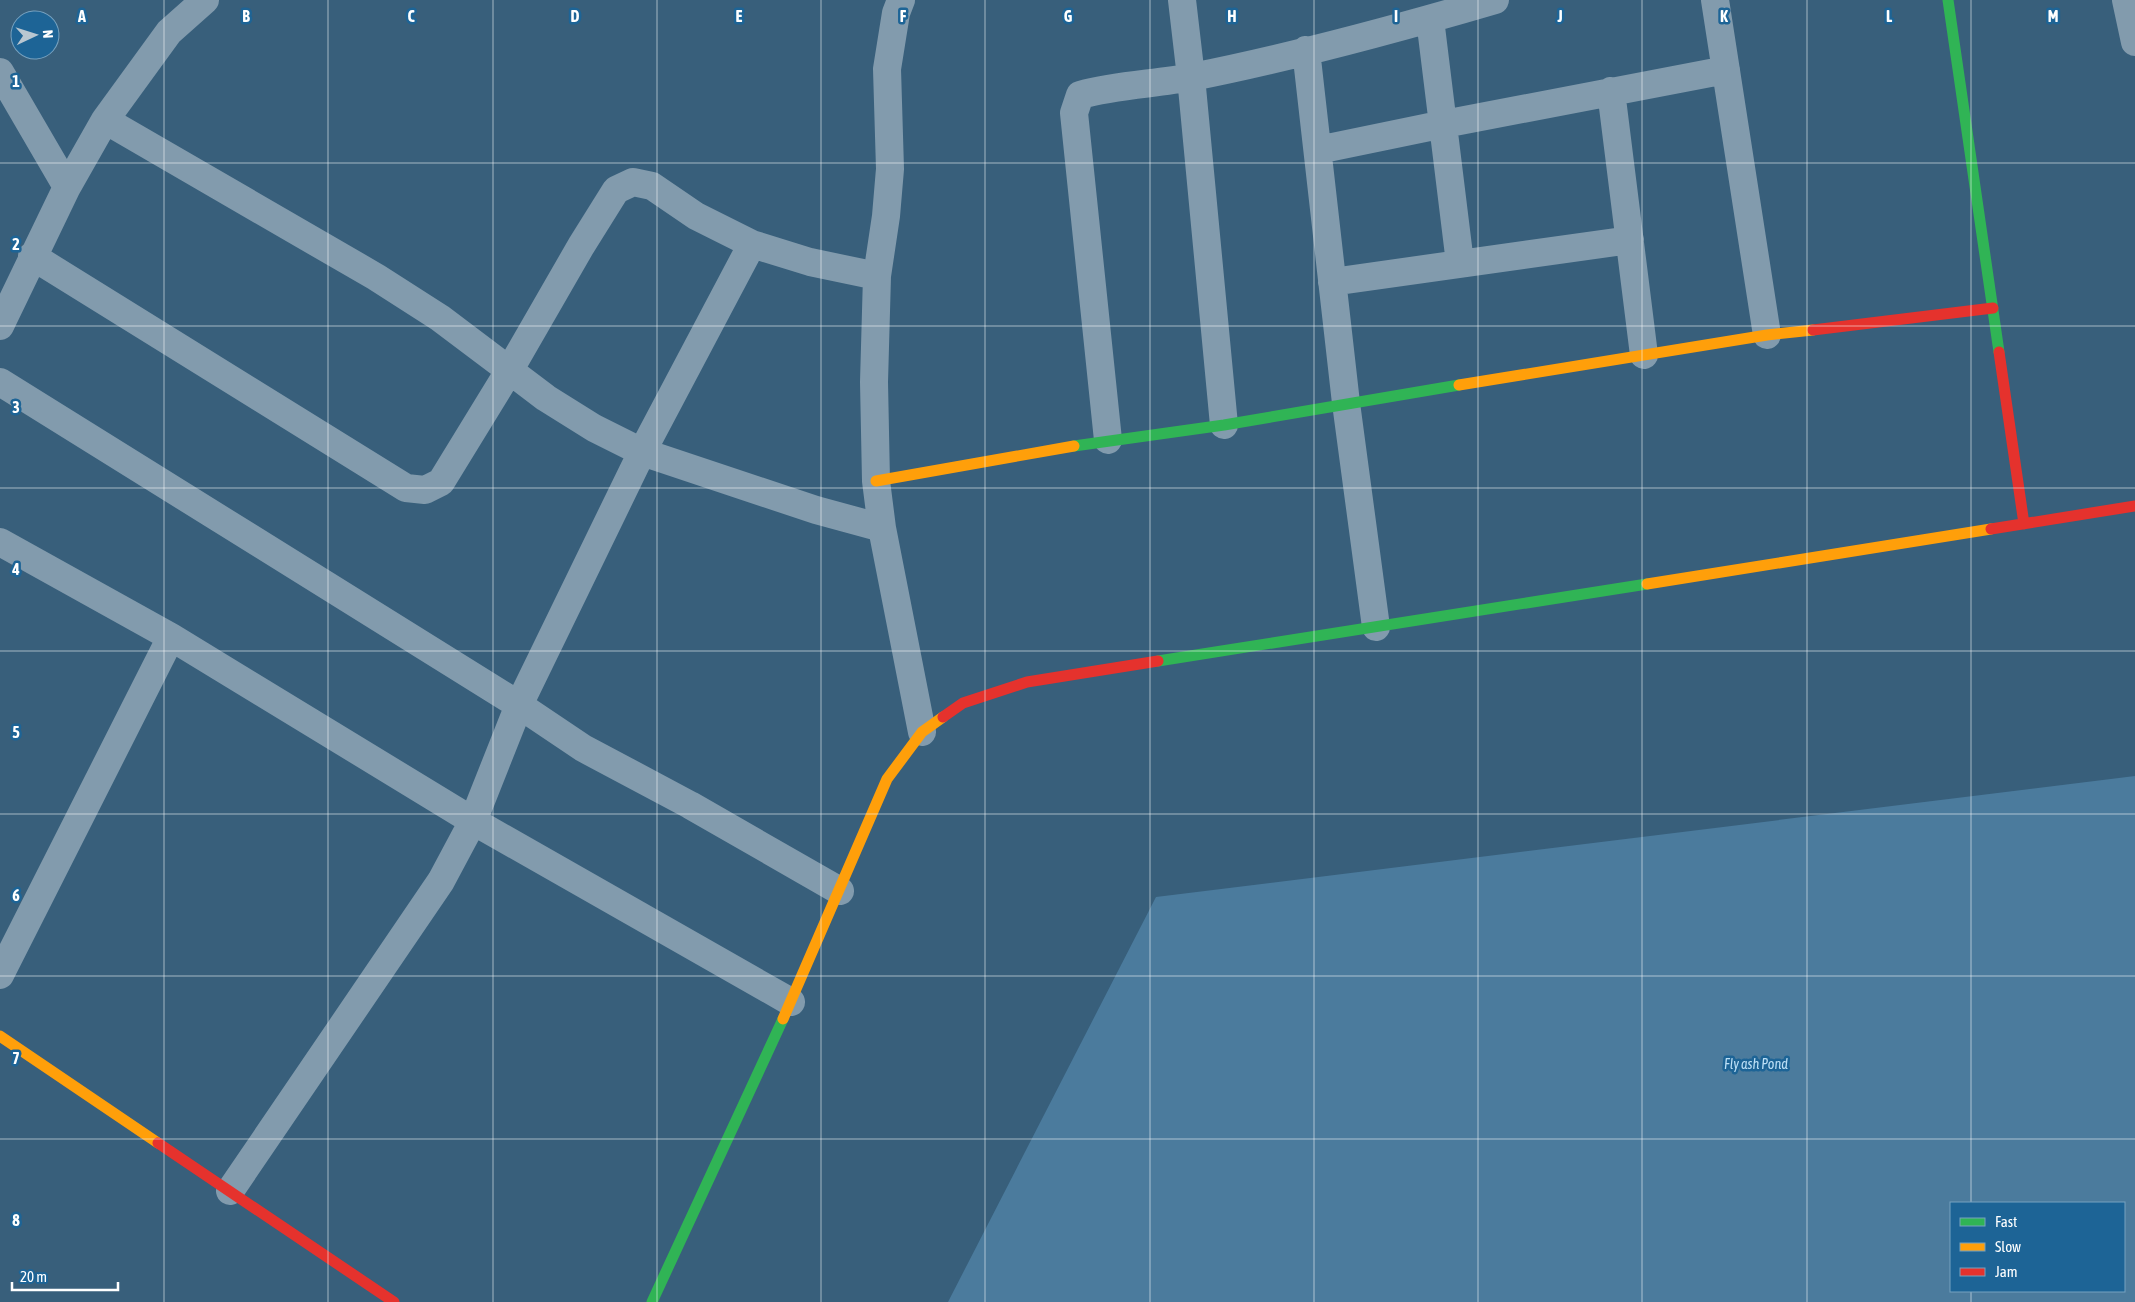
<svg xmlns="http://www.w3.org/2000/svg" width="2135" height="1302" font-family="'Asap Condensed',sans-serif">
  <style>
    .water { fill: #4b7b9d; fill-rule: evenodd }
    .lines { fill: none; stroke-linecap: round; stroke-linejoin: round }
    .street { stroke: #829bad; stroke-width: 28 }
    .fast { stroke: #30b455; stroke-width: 11 }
    .slow { stroke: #ff9f0a; stroke-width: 11 }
    .jam { stroke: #e5322d; stroke-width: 11 }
    .grid { fill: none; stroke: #fff; stroke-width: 1; stroke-opacity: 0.55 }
    .labels { text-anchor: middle; stroke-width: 5; stroke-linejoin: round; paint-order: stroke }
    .water-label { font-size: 14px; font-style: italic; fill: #bde0f6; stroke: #1d6496 }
    .grid-label { font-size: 16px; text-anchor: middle; font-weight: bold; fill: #fff; stroke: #1d6496; stroke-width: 5; stroke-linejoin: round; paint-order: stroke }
  </style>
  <rect width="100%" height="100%" fill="#385f7b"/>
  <path class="water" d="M2135,776V1302H948L1156,897ZM1951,1203H2124V1291H1951Z"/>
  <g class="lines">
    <path class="street" d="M901,0L896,13L887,69L890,169L886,216L877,276L874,382L876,481L882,528L922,732
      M1182,0L1191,77L1224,425
      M1715,0L1767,335
      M2126,0L2135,42
      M1430,19L1460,263
      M1306,50L1346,403L1376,627
      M0,72L67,187
      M1611,91L1644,355
      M105,120L376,277L440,318L546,398L594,428L642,452L816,510L882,528
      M1318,150L1444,124L1726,70
      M32,256L406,488L425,490L441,482L509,371L581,246L616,190L633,182L652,186L696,216L752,244L810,262L877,276
      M1332,282L1630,240
      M0,326L67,187L105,120L169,32L205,0
      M0,382L519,705L583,748L690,805L840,891
      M1108,440L1074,113L1080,95C1116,85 1155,84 1192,77C1293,57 1396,29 1495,0
      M0,542L171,637L473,821L791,1002
      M0,975L171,637
      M230,1191L441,881L473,821L519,705L642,452L752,244"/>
    <path class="fast" d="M1948,0L1999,352
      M1074,446L1224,425L1459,385
      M1158,661L1647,584
      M652,1302L783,1019"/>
    <path class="slow" d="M1459,385L1767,335L1813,330
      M876,481L1074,446
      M1647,584L1991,529
      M783,1019L887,779L922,732L943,717
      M0,1036L158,1143"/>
    <path class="jam" d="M1813,330L1993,308
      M1999,352L2024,524
      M1991,529L2135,506
      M943,717L963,703L1027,682L1158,661
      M158,1143L394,1302"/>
  </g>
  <path class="grid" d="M164,0V1302M328,0V1302M493,0V1302M657,0V1302M821,0V1302M985,0V1302M1150,0V1302M1314,0V1302M1478,0V1302M1642,0V1302M1807,0V1302M1971,0V1203M0,163H2135M0,326H2135M0,488H2135M0,651H2135M0,814H2135M0,976H2135M0,1139H2135M1971,1291V1302"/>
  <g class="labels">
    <g class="water-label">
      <text x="1756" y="1069">Fly ash Pond</text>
    </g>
  </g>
  <g class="grid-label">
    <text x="82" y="22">A</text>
    <text x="246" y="22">B</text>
    <text x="411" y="22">C</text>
    <text x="575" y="22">D</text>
    <text x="739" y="22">E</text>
    <text x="903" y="22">F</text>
    <text x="1068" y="22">G</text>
    <text x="1232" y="22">H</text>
    <text x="1396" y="22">I</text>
    <text x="1560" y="22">J</text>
    <text x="1724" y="22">K</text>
    <text x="1889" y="22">L</text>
    <text x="2053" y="22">M</text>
    <text x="16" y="87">1</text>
    <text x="16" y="250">2</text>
    <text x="16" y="413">3</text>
    <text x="16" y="575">4</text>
    <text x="16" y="738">5</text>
    <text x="16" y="901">6</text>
    <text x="16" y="1064">7</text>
    <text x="16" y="1226">8</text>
  </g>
  <rect x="1950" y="1202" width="175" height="90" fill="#1d6496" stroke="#77a2c0"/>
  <rect x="1960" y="1218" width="25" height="8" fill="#30b455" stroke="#77a2c0"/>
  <text x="1995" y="1227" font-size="15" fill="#ffffff">Fast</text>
  <rect x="1960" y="1243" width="25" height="8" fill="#ff9f0a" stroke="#77a2c0"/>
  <text x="1995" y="1252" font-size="15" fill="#ffffff">Slow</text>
  <rect x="1960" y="1268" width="25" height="8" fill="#e5322d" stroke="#77a2c0"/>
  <text x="1995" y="1277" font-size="15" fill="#ffffff">Jam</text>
  <g transform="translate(35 35) rotate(86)"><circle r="24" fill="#1d6496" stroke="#77a2c0"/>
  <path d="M0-4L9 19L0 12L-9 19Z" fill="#b9c7d1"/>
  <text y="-8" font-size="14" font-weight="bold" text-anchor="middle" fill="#ffffff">N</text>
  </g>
  <path d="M12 1282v8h106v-8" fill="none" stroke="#ffffff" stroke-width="2.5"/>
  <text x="20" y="1282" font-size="15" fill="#ffffff" stroke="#1d6496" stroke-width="4" paint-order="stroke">20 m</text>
</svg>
